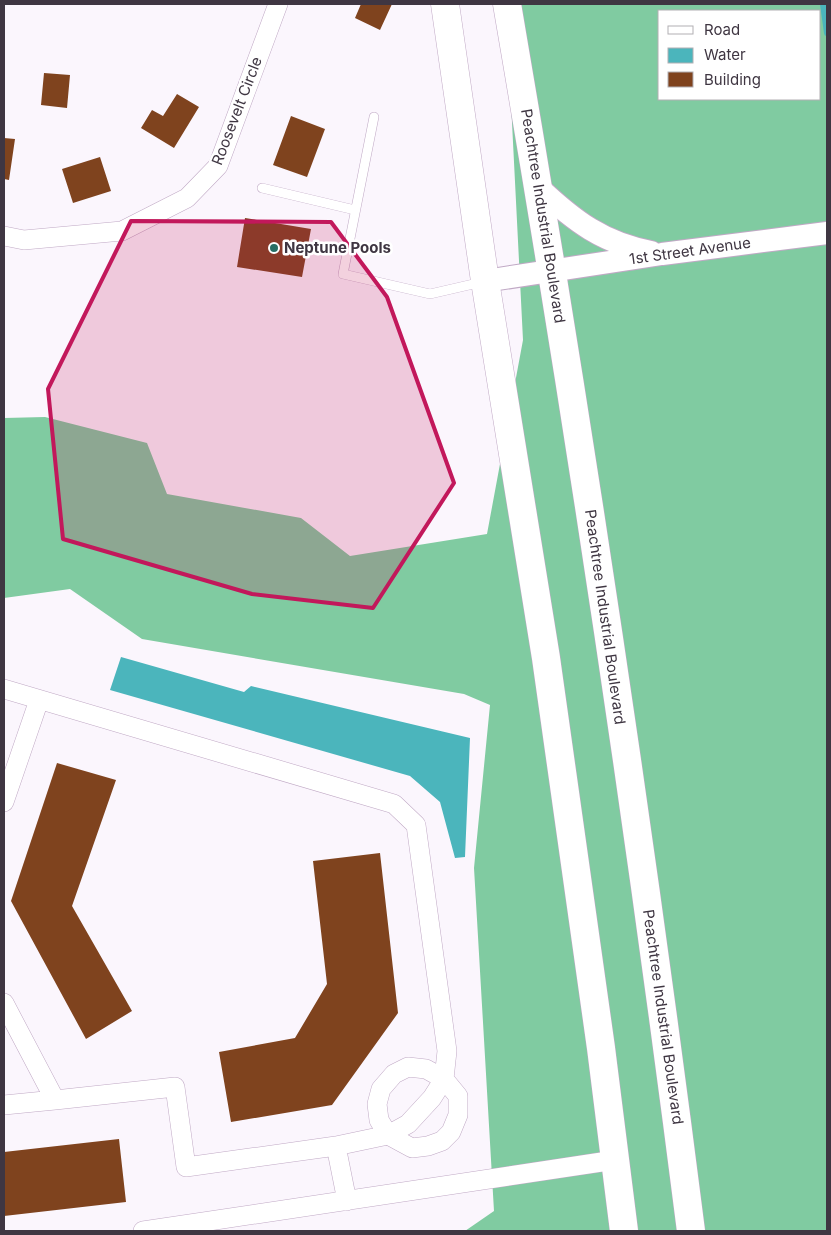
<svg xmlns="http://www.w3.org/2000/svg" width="831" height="1235" font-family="Inter,sans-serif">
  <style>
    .forest { fill: #80cba1; fill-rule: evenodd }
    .water { fill: #4bb5bc }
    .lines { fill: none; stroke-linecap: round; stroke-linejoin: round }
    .stream { stroke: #4bb5bc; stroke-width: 6 }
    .building { fill: #7f431e }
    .service-casing { stroke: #c0a9c5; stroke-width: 10 }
    .minor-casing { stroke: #c0a9c5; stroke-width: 20 }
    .tertiary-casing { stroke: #c0a9c5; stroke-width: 24 }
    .trunk-casing { stroke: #c0a9c5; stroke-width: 29 }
    .service { stroke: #fff; stroke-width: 9 }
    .minor { stroke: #fff; stroke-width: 19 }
    .tertiary { stroke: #fff; stroke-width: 22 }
    .trunk { stroke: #fff; stroke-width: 28 }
    .marked { fill: #c2185b; fill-opacity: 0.2; stroke: #c2185b; stroke-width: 4; stroke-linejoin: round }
    .poi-dot { fill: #266e64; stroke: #fff; stroke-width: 2 }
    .labels { text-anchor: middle; stroke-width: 5; stroke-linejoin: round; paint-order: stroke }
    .street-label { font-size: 15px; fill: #3f3642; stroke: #fff }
    .poi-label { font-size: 15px; font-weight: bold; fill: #3f3642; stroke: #fff; text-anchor: start }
  </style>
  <rect width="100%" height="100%" fill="#fbf6fd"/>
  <path class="forest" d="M506,4H827V1231H465L494,1211L474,868L490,705L464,694L142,639L70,589L4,598V418L45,417L147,443L167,494L301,518L350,556L487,534L523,340ZM660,11H820V99H660Z"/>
  <path class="water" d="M121,657L244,692L251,686L470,738L465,857L455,858L440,802L410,776L110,690Z"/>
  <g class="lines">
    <path class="stream" d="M823,4L827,33"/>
  </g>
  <path class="building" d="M361,4H392L380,30L355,18Z
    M44,73L70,75L67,108L41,105Z
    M177,94L199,107L174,148L141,128L152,110L163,116Z
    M291,116L325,129L307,177L273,165Z
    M4,138L15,139L9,180L4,179Z
    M100,157L111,191L73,203L62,169Z
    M245,218L311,229L302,277L237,267Z
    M57,763L116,780L72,906L132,1011L86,1039L11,901Z
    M380,853L398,1013L332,1105L231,1122L219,1052L295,1038L327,984L313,861Z
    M119,1139L126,1202L4,1216V1152Z"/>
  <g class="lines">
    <defs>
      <path id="service" d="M374,117L343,274L430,294L482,282
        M262,188L355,210"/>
      <path id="minor" d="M4,236L24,240L122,231L187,198L218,166L278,4
        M4,689L394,804L416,825L447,1051L444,1079L432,1098L408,1124L388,1135L336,1146L186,1167L175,1087L55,1100L4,1003
        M4,802L39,700
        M408,1067L426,1069L444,1079L458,1096V1115L451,1132L442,1141L428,1146L412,1148L388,1135L379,1120L377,1104L381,1089L394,1074Z
        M4,1105L55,1100
        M336,1146L347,1201
        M143,1231L615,1160"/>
      <path id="tertiary" d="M539,188C574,221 603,243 651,252
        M485,281L662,254L827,233"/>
      <path id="trunk" d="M445,4L485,281L546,658L601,1048L624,1231
        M507,4C577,411 639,821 691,1231"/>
    </defs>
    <use href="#service" class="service-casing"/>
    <use href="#minor" class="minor-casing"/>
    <use href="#tertiary" class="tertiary-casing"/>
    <use href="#trunk" class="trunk-casing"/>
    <use href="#service" class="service"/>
    <use href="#minor" class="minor"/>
    <use href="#tertiary" class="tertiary"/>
    <use href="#trunk" class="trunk"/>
  </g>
  <path class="marked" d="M131,221L331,222L387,297L454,483L373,608L252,594L63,539L48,389Z"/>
  <circle class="poi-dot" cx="274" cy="248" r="5"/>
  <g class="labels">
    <g class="street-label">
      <text transform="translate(237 111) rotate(-69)" y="5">Roosevelt Circle</text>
      <text transform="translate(543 216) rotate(81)" y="5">Peachtree Industrial Boulevard</text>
      <text transform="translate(690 251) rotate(-8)" y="5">1st Street Avenue</text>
      <text transform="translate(605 617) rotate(82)" y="5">Peachtree Industrial Boulevard</text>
      <text transform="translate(663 1017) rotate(82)" y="5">Peachtree Industrial Boulevard</text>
    </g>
    <g class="poi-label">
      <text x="284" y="253">Neptune Pools</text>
    </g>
  </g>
  <rect width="831" height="1235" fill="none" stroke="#3f3642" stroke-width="10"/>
  <rect x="658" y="10" width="162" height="90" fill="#ffffff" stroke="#b2afb3"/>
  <rect x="668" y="26" width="25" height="8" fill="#ffffff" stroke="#b2afb3"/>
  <text x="704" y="35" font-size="15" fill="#3f3642">Road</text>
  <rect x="668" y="48" width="25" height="15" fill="#4bb5bc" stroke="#b2afb3"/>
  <text x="704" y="60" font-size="15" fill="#3f3642">Water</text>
  <rect x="668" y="72" width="25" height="15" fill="#7f431e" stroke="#b2afb3"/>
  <text x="704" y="85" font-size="15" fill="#3f3642">Building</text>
</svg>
